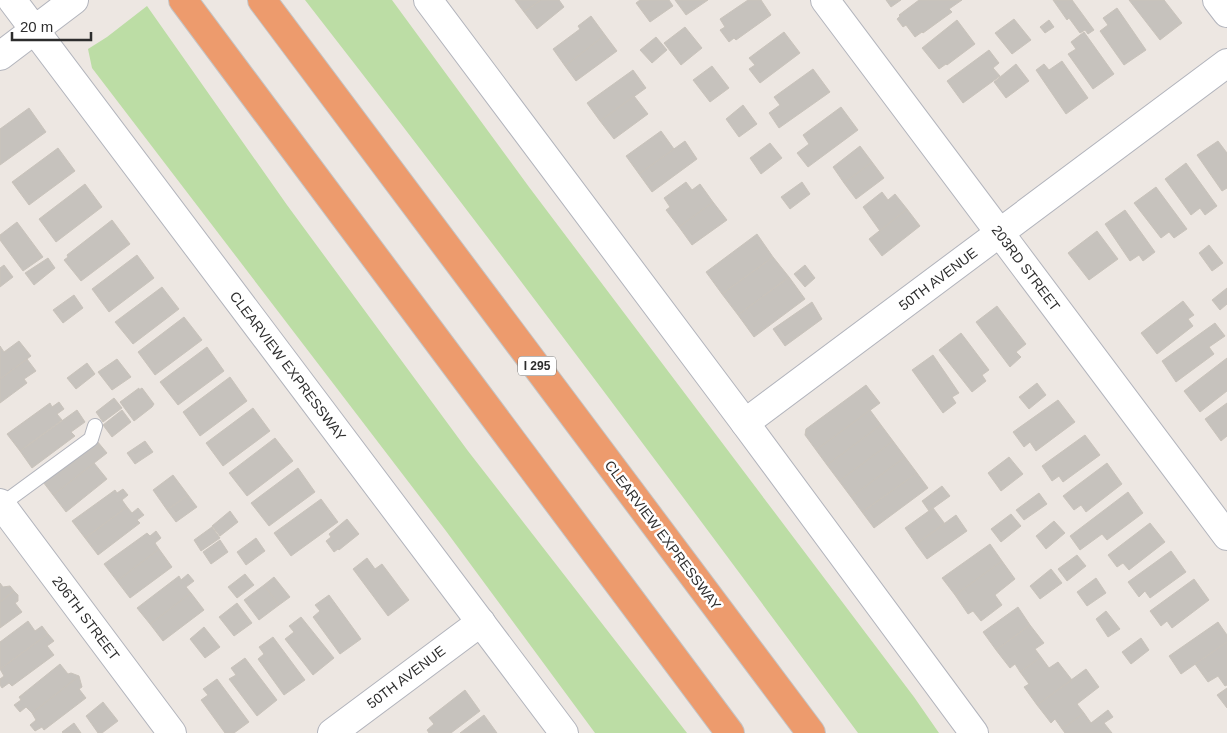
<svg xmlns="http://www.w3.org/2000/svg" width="1227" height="733" font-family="Arial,sans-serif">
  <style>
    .green { fill: #bcdda5 }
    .building { fill: #c6c2bd; stroke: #c9c3bb }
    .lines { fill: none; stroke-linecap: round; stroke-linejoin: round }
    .service-casing { stroke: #b2b4bc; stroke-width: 16 }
    .minor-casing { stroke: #b2b4bc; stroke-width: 30 }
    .tertiary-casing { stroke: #b2b4bc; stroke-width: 30 }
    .motorway-casing { stroke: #c4c4c4; stroke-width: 30 }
    .service { stroke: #fff; stroke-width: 14 }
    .minor { stroke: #fff; stroke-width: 28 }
    .tertiary { stroke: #fff; stroke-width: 28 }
    .motorway { stroke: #ed9b6d; stroke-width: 28 }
    .labels { text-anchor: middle; stroke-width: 5; stroke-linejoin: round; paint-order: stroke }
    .shield { fill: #fff; stroke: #6c6c6c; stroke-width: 1 }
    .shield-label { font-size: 12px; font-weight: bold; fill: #2d2d2d }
    .street-label { font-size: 14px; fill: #2d2d2d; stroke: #fff }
  </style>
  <rect width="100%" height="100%" fill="#ede7e2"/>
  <path class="green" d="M305,0H392L529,187L914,697L939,733H858C676,487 493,241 305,0Z
    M147,6L287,205L468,451L687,733H595L446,531L92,68L88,49L107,37Z"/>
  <path class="building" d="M515,0H541L524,12Z
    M541,0H559L564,7L537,29L524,12Z
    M640,0H669L673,6L650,22L636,3Z
    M675,0H708L686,15Z
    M748,0H761L771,15L736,40L734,38L729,42L720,30L725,27L720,19Z
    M886,0H901L891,7Z
    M919,0H962L949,9L952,12L923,33L922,32L915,37L906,25L903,27L897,19L900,16L899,15Z
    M1053,0H1072L1094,30L1088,34L1085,30L1080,33L1069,18L1067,20Z
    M1129,0H1164L1182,23L1160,40Z
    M1117,8L1146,50L1124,65L1100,31L1108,25L1103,18Z
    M591,16L605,35L565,66L553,49L580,29L578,26Z
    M1014,19L1031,40L1012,54L995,33Z
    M957,20L975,44L947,65L946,64L939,69L922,48Z
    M1049,20L1054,27L1045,33L1040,27Z
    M685,27L702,48L681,65L664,43Z
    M784,32L800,53L760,83L749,69L755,65L749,58Z
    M1084,32L1114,74L1093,89L1068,54L1076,49L1071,42Z
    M605,35L617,51L576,81L565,66Z
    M656,37L667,50L652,63L640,50Z
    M989,50L999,63L993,68L1000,76L963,103L947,81Z
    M1062,61L1088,98L1066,114L1036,70L1044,64L1049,70Z
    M1016,64L1029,81L1006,98L994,82Z
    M712,66L729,88L710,102L693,80Z
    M813,69L830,92L779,128L769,113L780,105L774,97Z
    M633,70L646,88L600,121L587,103Z
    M634,96L648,114L614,139L600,121Z
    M743,105L757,124L739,137L726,119Z
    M841,107L858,130L808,167L797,153L809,144L803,135Z
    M29,108L46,132L0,165V129Z
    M661,131L674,149L639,174L626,156Z
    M685,141L697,159L652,192L639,174Z
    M1218,141L1227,153V188L1222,191L1197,155Z
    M770,143L782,158L761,174L750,158Z
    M860,146L872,162L844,183L833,167Z
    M58,148L75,171L29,205L12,182Z
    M872,162L884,178L856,199L844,183Z
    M1186,163L1217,206L1205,215L1200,208L1191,215L1165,179Z
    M686,182L692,190L700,184L713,202L679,227L666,210L670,207L664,198Z
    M802,182L810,194L790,209L781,197Z
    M85,184L102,207L56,242L39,219Z
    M1156,187L1187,229L1174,238L1169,232L1161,238L1134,203Z
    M882,192L888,200L895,194L907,209L880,231L863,207Z
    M713,202L727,220L692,245L679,227Z
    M907,209L920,226L882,256L869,239Z
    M1125,210L1155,252L1143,261L1139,255L1130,261L1105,224Z
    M112,220L130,244L81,281L64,260L68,257L67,255Z
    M17,222L43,257L23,271L0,240V235Z
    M1097,231L1118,259L1089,280L1068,253Z
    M757,234L773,257L722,294L706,272Z
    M1209,245L1223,263L1212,271L1199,253Z
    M137,255L154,278L109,312L92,289Z
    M773,257L789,277L738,315L722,294Z
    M48,258L55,268L34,285L25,273Z
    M4,265L13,277L0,287V268Z
    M805,265L815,278L805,287L794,274Z
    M789,277L805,299L754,337L738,315Z
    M162,287L179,309L133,344L115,322Z
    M1227,288V304L1220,310L1212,300Z
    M74,295L83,308L63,323L53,310Z
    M1183,301L1194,315L1188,319L1193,326L1157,354L1141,333Z
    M812,302L822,319L785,346L773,329Z
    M997,306L1026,344L1016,352L1021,357L1010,367L976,322Z
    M184,317L202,340L155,375L138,352Z
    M1215,323L1225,336L1209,347L1214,354L1176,382L1162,361Z
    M961,333L989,370L982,375L986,381L972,392L939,350Z
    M19,341L31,356L0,379V346L4,352Z
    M207,347L224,371L178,405L160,382Z
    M933,355L959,393L952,397L956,403L943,413L912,370Z
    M1227,358V391L1200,412L1184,391Z
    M27,359L36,371L24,379L27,383L0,403V379Z
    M117,359L131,377L112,390L98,372Z
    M87,363L95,374L76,389L67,378Z
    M230,377L247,401L200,436L183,412Z
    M1037,383L1046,395L1029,409L1019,397Z
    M866,385L880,403L816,450L805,435L806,429Z
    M139,388V390L142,388L154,404L152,407L134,421L120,402Z
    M114,398L122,408L103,422L96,412Z
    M1058,400L1075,422L1036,451L1030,442L1024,447L1013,432Z
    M59,402L64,409L57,414L62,420L20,451L7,434L50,403L52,407Z
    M1227,403V436L1221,441L1205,419Z
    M253,408L270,431L223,466L206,443Z
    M77,410L85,422L71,432L75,436L32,468L20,451Z
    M122,410L131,422L112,437L103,425Z
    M870,410L881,425L827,465L816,450Z
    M881,425L893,441L839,481L827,465Z
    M1085,435L1100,455L1063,482L1059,476L1052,481L1042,466Z
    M275,438L293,461L247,496L229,473Z
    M97,441L107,453L53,495L40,478L85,451Z
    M145,441L153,452L135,464L127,453Z
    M893,441L905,457L851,497L839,481Z
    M905,457L917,473L862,512L851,497Z
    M1009,457L1023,474L1001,491L988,473Z
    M94,463L107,479L66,512L53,495Z
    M1107,463L1122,484L1086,512L1081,505L1074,510L1063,496Z
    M298,468L315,492L269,526L251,503Z
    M917,473L928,488L874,528L862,512Z
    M173,475L188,495L167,510L153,490Z
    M942,486L950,496L929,511L922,501Z
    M123,489L128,495L122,500L127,507L85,538L72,521L115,490L117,493Z
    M1128,492L1143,513L1107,540L1102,534L1080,550L1070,536Z
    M1039,493L1047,504L1024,520L1016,510Z
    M188,495L197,507L176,522L167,510Z
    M321,499L338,522L291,556L274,533Z
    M127,507L132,513L138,508L144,515L137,520L140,523L98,555L85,538Z
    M933,508L945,524L916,544L905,528Z
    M230,511L238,522L220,536L212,526Z
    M1011,514L1021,526L1001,542L991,529Z
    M956,515L967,531L927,559L916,544Z
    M347,519L359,534L339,550L338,549L334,552L326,541L331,537L329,534Z
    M1054,521L1065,533L1046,549L1036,536Z
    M1150,523L1165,542L1129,570L1123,563L1117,567L1108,555Z
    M212,527L220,538L201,551L194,540Z
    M156,531L161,538L155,543L159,549L117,581L104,564L147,533L150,536Z
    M256,538L265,551L246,565L237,552Z
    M220,540L228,552L211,564L203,552Z
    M990,544L1002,561L955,595L942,578Z
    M159,549L172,567L130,598L117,581Z
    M1171,551L1186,572L1150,598L1145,591L1139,597L1128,582Z
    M1077,555L1086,566L1067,581L1058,569Z
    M367,558L375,569L382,564L409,600L388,616L353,569Z
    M1002,561L1015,579L995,595L1002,605L981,621L973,611L968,614L955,595Z
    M1051,569L1062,583L1040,599L1030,586Z
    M188,574L194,581L186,587L191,593L150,624L137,608L179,576L181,580Z
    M245,574L254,585L237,598L228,587Z
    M274,577L290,597L279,605L264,585Z
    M1096,578L1106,593L1087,606L1077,592Z
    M1194,579L1209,600L1172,628L1167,621L1161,626L1150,611Z
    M0,583L3,587L10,586L14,591L0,602Z
    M264,585L279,605L259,620L244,600Z
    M14,591L18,595V601L15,603L22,612L0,628V602Z
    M191,593L204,610L163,641L150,624Z
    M329,595L361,639L340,654L313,617L320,611L315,605Z
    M237,603L252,623L234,636L219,617Z
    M1018,607L1030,625L996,650L983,632Z
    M1106,611L1120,629L1108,637L1096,619Z
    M301,617L334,658L313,675L285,639L294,632L289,626Z
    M28,621L35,631L42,626L48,634L0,669V642Z
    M1218,622L1227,635V642L1181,674L1169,656Z
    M1030,625L1044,643L1035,649L1041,657L1020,672L1015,664L1010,668L996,650Z
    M204,627L220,647L205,658L190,639Z
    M48,634L54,641L47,646L54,655L12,686L9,683L2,688L0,685V679L4,676L0,669Z
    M273,637L305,680L284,695L258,659L264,654L259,647Z
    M1141,638L1149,650L1131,664L1122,652Z
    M1227,642V685L1225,686L1218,676L1208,682L1195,664Z
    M1041,657L1049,668L1058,662L1072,680L1037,705L1024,687L1029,684L1020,672Z
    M245,658L277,700L257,716L229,679L236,675L231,668Z
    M60,664L68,674L71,673L79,676L32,713L26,707L20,712L14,705L21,700L19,697Z
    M1086,669L1099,687L1077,704L1084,713L1062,729L1055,719L1051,723L1037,705Z
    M79,676L82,687L79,689L86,698L44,730L42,727L35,731L30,725L36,720L32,713Z
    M217,679L249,722L234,733H225L201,700L208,695L203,689Z
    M1227,688V708L1217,695Z
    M465,690L480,711L451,733H429L427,730L434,724L429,718Z
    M103,702L118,721L102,733H98L86,716Z
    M1108,710L1113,717L1104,723L1112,733H1065L1062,729L1084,713L1091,723Z
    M484,715L497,733H460Z
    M74,723L81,733H63L62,732Z"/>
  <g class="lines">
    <defs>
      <path id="service" d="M1,505L91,439L95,426"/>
      <path id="minor" d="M825,0L1227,536
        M1217,0L1227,13
        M745,423L1227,63
        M0,503L172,733
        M332,733L481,622"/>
      <path id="tertiary" d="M12,0L564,733
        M428,0L745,423L974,733
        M0,56L74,0"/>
      <path id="motorway" d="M183,0L730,733
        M262,0L811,733"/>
    </defs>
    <use href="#service" class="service-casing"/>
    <use href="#minor" class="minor-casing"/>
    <use href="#tertiary" class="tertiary-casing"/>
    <use href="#motorway" class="motorway-casing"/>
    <use href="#service" class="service"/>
    <use href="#minor" class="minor"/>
    <use href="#tertiary" class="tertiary"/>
    <use href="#motorway" class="motorway"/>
  </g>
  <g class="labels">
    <rect class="shield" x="518" y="356.5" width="38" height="19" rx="4"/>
    <g class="shield-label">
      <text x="537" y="370">I 295</text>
    </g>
    <g class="street-label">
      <text transform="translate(1026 268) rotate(53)" y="5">203RD STREET</text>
      <text transform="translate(938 279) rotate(-37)" y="5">50TH AVENUE</text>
      <text transform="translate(288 366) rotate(53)" y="5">CLEARVIEW EXPRESSWAY</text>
      <text transform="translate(663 535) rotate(53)" y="5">CLEARVIEW EXPRESSWAY</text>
      <text transform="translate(86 618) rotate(53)" y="5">206TH STREET</text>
      <text transform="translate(406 677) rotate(-37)" y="5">50TH AVENUE</text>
    </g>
  </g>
  <path d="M12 32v8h79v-8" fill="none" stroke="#2d2d2d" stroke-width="2.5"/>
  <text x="20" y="32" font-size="15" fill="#2d2d2d" stroke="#ffffff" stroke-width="4" paint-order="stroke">20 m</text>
</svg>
